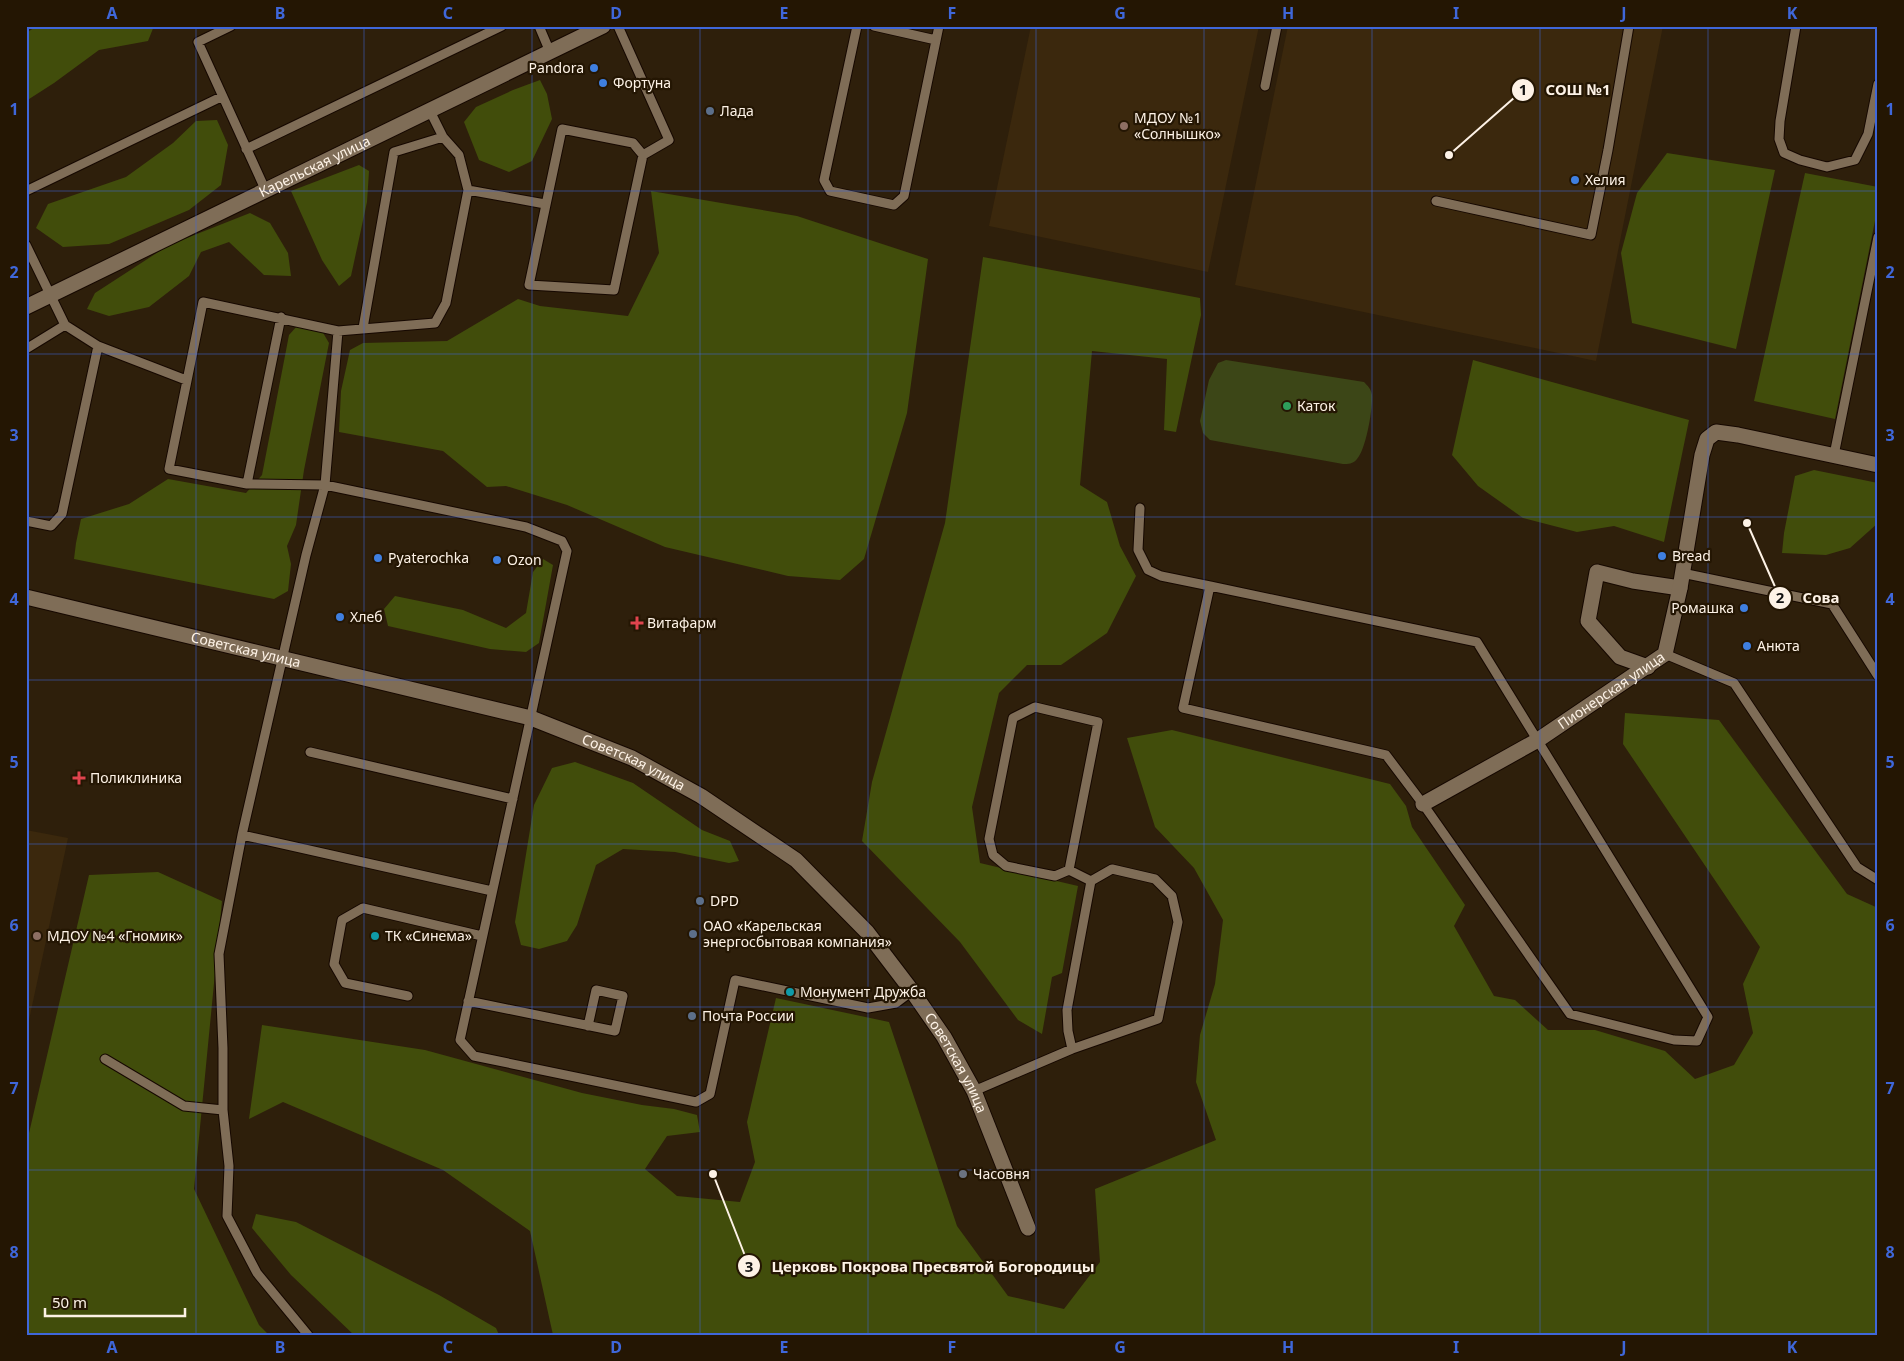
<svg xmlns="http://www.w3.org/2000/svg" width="1904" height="1361" font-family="'Noto Sans',sans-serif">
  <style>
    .built { fill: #3b280d }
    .green { fill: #3c4617 }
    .forest { fill: #414d0b }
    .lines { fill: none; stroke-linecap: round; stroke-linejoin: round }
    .service-casing { stroke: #160800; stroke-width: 11 }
    .minor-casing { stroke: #160800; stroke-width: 17 }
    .tertiary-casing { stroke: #160800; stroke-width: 17 }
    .service { stroke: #7f6d57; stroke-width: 9 }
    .minor { stroke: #7f6d57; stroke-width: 15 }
    .tertiary { stroke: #7f6d57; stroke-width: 15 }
    .grid { fill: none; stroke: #3f67da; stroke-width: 1; stroke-opacity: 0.55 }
    .shop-dot { fill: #3f7fe0; stroke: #241603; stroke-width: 2 }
    .service-dot { fill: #5c6f8a; stroke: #241603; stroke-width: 2 }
    .education-dot { fill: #8d6e63; stroke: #241603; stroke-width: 2 }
    .leisure-dot { fill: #2e9e5b; stroke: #241603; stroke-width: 2 }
    .health-dot { fill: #e0444e; stroke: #241603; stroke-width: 2 }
    .culture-dot { fill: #0f9aa8; stroke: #241603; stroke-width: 2 }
    .worship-dot { fill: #6b7280; stroke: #241603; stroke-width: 2 }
    .labels { text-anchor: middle; stroke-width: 4.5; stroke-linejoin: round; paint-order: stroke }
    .poi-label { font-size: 14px; fill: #fdf2e6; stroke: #241603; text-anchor: start }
    .street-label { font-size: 14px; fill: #fdf2e6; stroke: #241603 }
    .leader { fill: none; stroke: #fdf2e6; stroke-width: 2 }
    .callout-dot { fill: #fdf2e6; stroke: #241603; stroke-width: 2 }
    .mark-label { font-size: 15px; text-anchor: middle; font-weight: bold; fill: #111 }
    .callout-label { font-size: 15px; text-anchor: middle; font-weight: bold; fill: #fdf2e6; stroke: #241603; stroke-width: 4.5; stroke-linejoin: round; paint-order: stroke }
    .neatline { fill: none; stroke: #3f67da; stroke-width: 2 }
    .grid-label { font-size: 16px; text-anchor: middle; font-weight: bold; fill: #3f67da }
  </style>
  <rect width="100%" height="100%" fill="#2e1f0b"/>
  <path class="built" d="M1031,26H1259L1208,272L989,226Z
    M1288,26H1663L1596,361L1235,285Z
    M26,830L68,838L26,1034Z"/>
  <path class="green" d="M1226,360L1364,382C1368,386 1371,389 1372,395C1373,408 1366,450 1357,459C1353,464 1348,464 1343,464L1210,440L1203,433L1200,421L1209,380L1218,363Z"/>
  <path class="forest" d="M37,26H154L148,41L99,50L54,83L26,101V33Z
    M540,80L547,94L552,119L532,161L509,172L479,160L464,122L476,107L513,90Z
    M217,120L228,145L221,185L189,210L109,244L63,247L36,228L48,204L126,177L173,143L196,121Z
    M1667,153L1775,170L1736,349L1632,323L1621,253L1637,193Z
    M359,165L369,171L367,202L351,276L339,286L322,260L291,191Z
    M1805,173L1878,187V206L1835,419L1754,401Z
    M651,191L797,216L928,259L907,413L864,559L840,580L788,576L665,547L567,505L506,486L487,487L443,451L339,432L341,391L350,350L363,343L447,341L518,299L540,306L628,316L659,253Z
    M250,213L270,223L288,253L291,276L264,275L229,242L201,252L189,276L149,307L109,316L87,309L95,293L169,245Z
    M983,257L1200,298L1201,315L1176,432L1164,430L1167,359L1092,351L1080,485L1107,502L1120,546L1136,576L1107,633L1061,665H1027L999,693L972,807L980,863L1078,886L1062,973L1052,977L1042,1034L1018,1020L960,942L862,841L872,782L945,523Z
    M297,326L322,331L329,343L304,470L296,525L287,546L291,564L288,591L274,599L74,559L76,543L81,519L129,504L168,479L246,493L262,475L289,335Z
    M1473,360L1689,420L1664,542L1614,526L1577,532L1523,518L1478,486L1452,455Z
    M1814,470L1878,483V523L1850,548L1826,555L1782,553L1784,533L1795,476Z
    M543,559L553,565L539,643L526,652L490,649L388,626L384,609L395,596L463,610L506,628L526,613L533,572Z
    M1625,713L1719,720L1847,894L1878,908V1335H553L530,1231L443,1170L283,1102L249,1119L262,1025L425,1050L582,1093L642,1105L674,1109L697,1115L700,1132L667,1136L645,1169L677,1196L740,1202L755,1162L747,1122L776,998L889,1022L957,1226L1008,1296L1064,1309L1100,1262L1095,1189L1216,1140L1196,1082L1200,1035L1215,984L1223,920L1194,868L1155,827L1127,738L1172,730L1390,784L1406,806L1412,827L1465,905L1454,926L1494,996L1515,1000L1548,1030H1595L1665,1051L1695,1079L1734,1065L1753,1033L1743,984L1760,947L1623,744Z
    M575,762L633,783L702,830L730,841L739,861L729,863L675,852L623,849L596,865L577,925L567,941L539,949L521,945L515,922L534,805L552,768Z
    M158,872L222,901L194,1189L259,1325L269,1335H26V1146L89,875Z
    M256,1214L296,1222L439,1295L496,1328L499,1335H354L291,1275L252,1228Z"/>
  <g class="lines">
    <defs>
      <path id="service" d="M231,26L198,42L265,189
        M539,26L550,52
        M618,26L669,140L643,155
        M857,26L824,180L830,191L894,205L904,196L939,26
        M874,26L936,40
        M1796,26L1780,121L1779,139L1784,153L1800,160L1827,167L1855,160L1868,134L1878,84
        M1265,86L1277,26
        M430,111L443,137L459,155L468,190L545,204
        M562,129L633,143L643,155L614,290L529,285Z
        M246,149L502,26
        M468,190L446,303L435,323L338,331L203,302L169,469L247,484L325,485L526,527L562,541L567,551L460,1040L474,1056L696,1102L710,1094L735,980L868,1008L896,1003L912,991
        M26,191L221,97
        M1436,201L1591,235L1608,150L1629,26
        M26,245L65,325L98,346L62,514L51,526L26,521
        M363,328L394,152L443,137
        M98,346L186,380
        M26,349L65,325
        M1834,455L1878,237
        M247,484L281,317
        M1140,508L1138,550L1148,570L1161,576L1210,586
        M1682,573L1832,604L1878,676
        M1210,586L1477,642L1708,1017L1697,1041L1674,1040L1570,1014L1423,804L1386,755L1183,708Z
        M1665,654L1734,683L1857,867L1878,880
        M1035,707L1098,722L1069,870L1055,876L1006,866L993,855L989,839L1013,718Z
        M310,752L513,799
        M242,835L492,891
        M1069,870L1091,881L1067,1010L1068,1031L1072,1049
        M408,996L345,983L334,964L342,920L363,908L482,936
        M468,1001L615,1031L623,996L596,990L588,1026
        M105,1059L184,1106L223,1110
        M974,1091L1072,1049L1158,1019L1178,922L1172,896L1155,879L1112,869L1091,881
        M308,1335L257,1273L227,1216L229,1166L223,1110V1048L219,954L242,835L306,555L325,485L338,331"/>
      <g id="minor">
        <path id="s1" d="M26,307L603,26"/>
        <path d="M1648,667L1620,657L1588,621L1597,572L1633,581L1680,588"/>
        <path id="s2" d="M1423,804L1538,740L1665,654L1680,588L1702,455L1707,439L1716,432L1738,435L1878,465"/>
      </g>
      <g id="tertiary">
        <path id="s3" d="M26,597L531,718L632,758L701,796L796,860L867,932L912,991L944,1037L974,1091L1028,1228"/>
      </g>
    </defs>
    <use href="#service" class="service-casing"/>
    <use href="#minor" class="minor-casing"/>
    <use href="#tertiary" class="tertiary-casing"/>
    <use href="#service" class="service"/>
    <use href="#minor" class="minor"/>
    <use href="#tertiary" class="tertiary"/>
  </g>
  <path class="grid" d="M196,26V1335M364,26V1335M532,26V1335M700,26V1335M868,26V1335M1036,26V1335M1204,26V1335M1372,26V1335M1540,26V1335M1708,26V1335M26,191H1878M26,354H1878M26,517H1878M26,680H1878M26,844H1878M26,1007H1878M26,1170H1878"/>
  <g class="shop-dot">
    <circle cx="594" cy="68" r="5"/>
    <circle cx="603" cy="83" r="5"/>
    <circle cx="1575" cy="180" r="5"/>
    <circle cx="1662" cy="556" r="5"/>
    <circle cx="378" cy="558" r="5"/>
    <circle cx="497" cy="560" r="5"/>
    <circle cx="1744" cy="608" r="5"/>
    <circle cx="340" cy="617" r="5"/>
    <circle cx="1747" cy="646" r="5"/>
  </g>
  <g class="service-dot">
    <circle cx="710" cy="111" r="5"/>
    <circle cx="700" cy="901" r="5"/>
    <circle cx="693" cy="934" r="5"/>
    <circle cx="692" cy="1016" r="5"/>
  </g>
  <g class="education-dot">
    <circle cx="1124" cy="126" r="5"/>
    <circle cx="37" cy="936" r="5"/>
  </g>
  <circle class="leisure-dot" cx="1287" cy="406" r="5"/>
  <g class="health-dot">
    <path d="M634.5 615.5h5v5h5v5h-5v5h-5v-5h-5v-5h5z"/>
    <path d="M76.5 770.5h5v5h5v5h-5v5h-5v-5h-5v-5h5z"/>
  </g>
  <g class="culture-dot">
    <circle cx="375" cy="936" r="5"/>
    <circle cx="790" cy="992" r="5"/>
  </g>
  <circle class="worship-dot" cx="963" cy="1174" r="5"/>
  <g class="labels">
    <g class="poi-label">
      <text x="584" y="73" text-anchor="end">Pandora</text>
      <text x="613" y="88">Фортуна</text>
      <text x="720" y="116">Лада</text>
      <text x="1134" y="123">МДОУ №1<tspan x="1134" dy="16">«Солнышко»</tspan></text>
      <text x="1585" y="185">Хелия</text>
      <text x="1297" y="411">Каток</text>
      <text x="1672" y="561">Bread</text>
      <text x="388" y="563">Pyaterochka</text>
      <text x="507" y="565">Ozon</text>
      <text x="1734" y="613" text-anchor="end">Ромашка</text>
      <text x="350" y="622">Хлеб</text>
      <text x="647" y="628">Витафарм</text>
      <text x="1757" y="651">Анюта</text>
      <text x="90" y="783">Поликлиника</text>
      <text x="710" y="906">DPD</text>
      <text x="703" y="931">ОАО «Карельская<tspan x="703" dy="16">энергосбытовая компания»</tspan></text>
      <text x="47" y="941">МДОУ №4 «Гномик»</text>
      <text x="385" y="941">ТК «Синема»</text>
      <text x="800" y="997">Монумент Дружба</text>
      <text x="702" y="1021">Почта России</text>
      <text x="973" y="1179">Часовня</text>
    </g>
    <g class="street-label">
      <text dy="5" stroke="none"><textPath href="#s1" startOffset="321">Карельская улица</textPath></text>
      <text dy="5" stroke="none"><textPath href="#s3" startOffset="226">Советская улица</textPath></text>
      <text dy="5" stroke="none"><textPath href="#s2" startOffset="220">Пионерская улица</textPath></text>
      <text dy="5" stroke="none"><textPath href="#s3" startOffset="631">Советская улица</textPath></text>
      <text dy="5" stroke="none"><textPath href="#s3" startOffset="1081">Советская улица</textPath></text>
    </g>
  </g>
  <path class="leader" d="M1449 155L1523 90M1747 523L1780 598M713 1174L749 1266"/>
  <g class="callout-dot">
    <circle cx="1449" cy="155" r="5"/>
    <circle cx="1747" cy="523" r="5"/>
    <circle cx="713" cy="1174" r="5"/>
    <circle cx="1523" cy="90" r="12"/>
    <circle cx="1780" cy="598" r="12"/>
    <circle cx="749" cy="1266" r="12"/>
  </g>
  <g class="mark-label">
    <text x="1523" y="95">1</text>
    <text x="1780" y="603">2</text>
    <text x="749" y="1272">3</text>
  </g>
  <g class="callout-label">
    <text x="1578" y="95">СОШ №1</text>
    <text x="1821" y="603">Сова</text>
    <text x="933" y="1272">Церковь Покрова Пресвятой Богородицы</text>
  </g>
  <rect width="1904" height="1361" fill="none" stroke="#241603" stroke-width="55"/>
  <path d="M45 1308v8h140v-8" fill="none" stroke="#fdf2e6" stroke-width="2.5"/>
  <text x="52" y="1308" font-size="15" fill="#fdf2e6" stroke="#241603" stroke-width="4" paint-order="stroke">50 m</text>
  <rect x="28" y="28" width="1848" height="1306" class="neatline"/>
  <g class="grid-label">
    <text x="112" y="19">A</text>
    <text x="280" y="19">B</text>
    <text x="448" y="19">C</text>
    <text x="616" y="19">D</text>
    <text x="784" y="19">E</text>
    <text x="952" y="19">F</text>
    <text x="1120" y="19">G</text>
    <text x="1288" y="19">H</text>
    <text x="1456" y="19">I</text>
    <text x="1624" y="19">J</text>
    <text x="1792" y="19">K</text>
    <text x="14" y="115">1</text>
    <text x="1890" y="115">1</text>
    <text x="14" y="278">2</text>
    <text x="1890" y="278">2</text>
    <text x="14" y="441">3</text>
    <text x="1890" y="441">3</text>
    <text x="14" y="605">4</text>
    <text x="1890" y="605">4</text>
    <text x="14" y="768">5</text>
    <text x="1890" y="768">5</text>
    <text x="14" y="931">6</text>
    <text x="1890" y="931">6</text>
    <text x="14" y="1094">7</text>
    <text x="1890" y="1094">7</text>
    <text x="14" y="1258">8</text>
    <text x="1890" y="1258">8</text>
    <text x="112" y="1353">A</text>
    <text x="280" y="1353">B</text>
    <text x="448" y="1353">C</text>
    <text x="616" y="1353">D</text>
    <text x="784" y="1353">E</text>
    <text x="952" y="1353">F</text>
    <text x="1120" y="1353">G</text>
    <text x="1288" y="1353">H</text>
    <text x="1456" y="1353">I</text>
    <text x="1624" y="1353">J</text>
    <text x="1792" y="1353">K</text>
  </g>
</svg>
